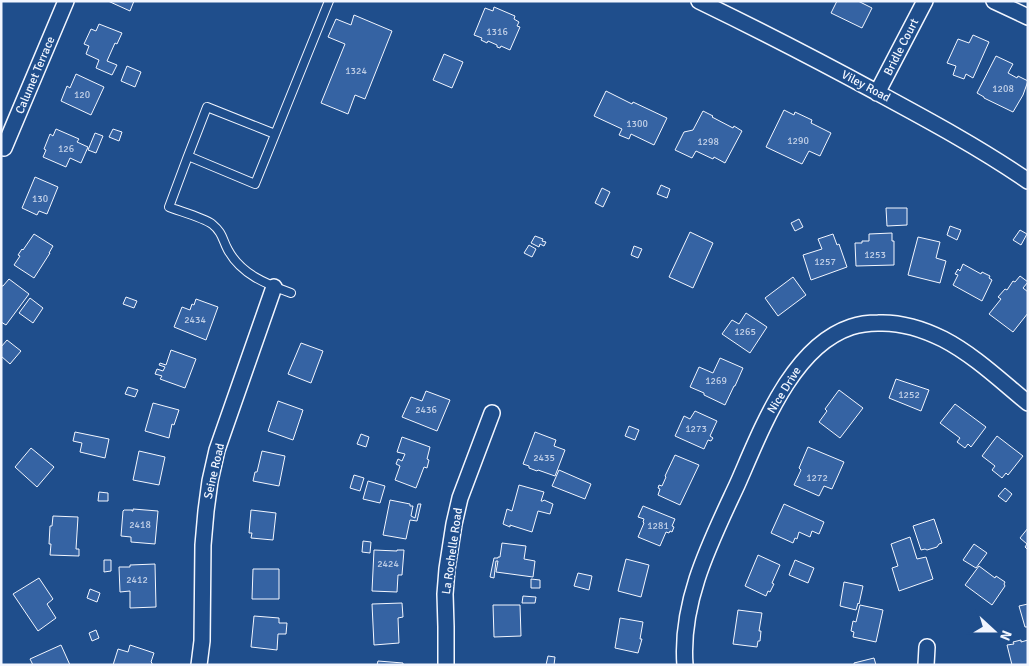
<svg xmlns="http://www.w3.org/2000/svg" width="1029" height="666" font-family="Signika,sans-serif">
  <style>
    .building { fill: #3563a3; stroke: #f2f6ff }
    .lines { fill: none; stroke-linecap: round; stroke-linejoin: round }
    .lane-casing { stroke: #f2f6ff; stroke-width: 10 }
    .street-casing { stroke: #f2f6ff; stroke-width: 18 }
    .lane { stroke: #1f4e8c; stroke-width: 8 }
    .street { stroke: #1f4e8c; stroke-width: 15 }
    .labels { text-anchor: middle; stroke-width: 4; stroke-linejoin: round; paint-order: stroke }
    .number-label { font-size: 10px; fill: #c3d1e8 }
    .street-label { font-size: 12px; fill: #f2f6ff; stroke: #1f4e8c }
  </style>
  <rect width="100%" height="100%" fill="#1f4e8c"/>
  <path class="building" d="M108,1H134L130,11Z
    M837,1H858L872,8L862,28L831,13Z
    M494,7L515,16L514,19L519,22L517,26L520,27L510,50L501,46L500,48L497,47V45L488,41L487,43L481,40L482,38L474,35L485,8L493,11Z
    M354,15L392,31L365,99L355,95L348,114L321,103L345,44L328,37L336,19L351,25Z
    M99,24L122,33L117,44L115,43L107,61L117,65L112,75L96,68L99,60L86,54L89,46L84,44L91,29L96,31Z
    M973,35L989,42L973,78L966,74L964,79L953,75L956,66L947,63L958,39L969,43Z
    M444,54L463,62L452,88L433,80Z
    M996,56L1013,64L1008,73L1017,78L1018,76L1028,81L1023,95L1013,112L984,98V97L977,93Z
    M127,66L141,72L135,87L121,81Z
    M76,74L104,87L91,115L61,101L67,86L70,88Z
    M606,91L632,104L633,102L667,118L654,145L631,134L629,139L619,135L622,129L594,116Z
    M784,110L794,115L795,112L812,120L811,123L831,133L820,156L809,151L802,164L766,147Z
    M703,111L713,116L712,117L733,128L734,126L742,131L725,163L714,157L713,159L696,151L692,158L675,150L684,132L693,130Z
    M56,129L79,139L77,142L88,147L81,163L70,158L66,167L43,157L46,150L44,149L50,134L53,136Z
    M113,129L122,132L119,141L109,137Z
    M95,133L103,136L96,153L88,150Z
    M35,177L58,187L47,214L39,211L37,215L22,208Z
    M661,185L670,189L667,198L657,194Z
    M602,188L610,192L603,207L595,203Z
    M886,208H907V225L887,226Z
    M799,219L803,227L795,231L791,223Z
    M950,226L961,230L957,240L947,235Z
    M1020,230L1027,234L1021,245L1013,240Z
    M690,232L713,243L693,288L669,277Z
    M892,233V241H894V265L856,266L855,243H862V241H869V234Z
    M34,234L53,246L49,253H50L34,278L14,265L20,256L18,255L22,249L23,250Z
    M833,234L837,245L839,244L847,267L811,280L803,255L822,249L818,239Z
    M535,236L543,239L542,241L546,242L544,246L540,244L539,247L531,243Z
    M918,237L940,242L936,258L946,261L940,283L908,275Z
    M529,245L536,249L532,257L524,253Z
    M634,246L642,249L638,258L631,255Z
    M963,264L981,274L982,272L990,276L989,278L992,280L982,301L953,285L958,275L955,274L958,269L960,271Z
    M1020,276L1028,282L1023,288L1028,292V313L1013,332L989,314L1001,299L998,297L1005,289L1007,290L1013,281L1015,282Z
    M793,277L806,295L778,316L765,298Z
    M9,279L29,294L6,325L1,322V286H3Z
    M126,297L137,301L134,308L123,304Z
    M30,298L43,308L33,323L19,313Z
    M196,299L218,307L206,340L174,327L182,307L190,310L192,304L194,305Z
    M746,313L767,327L750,353L722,334L732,320L739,324Z
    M7,340L21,351L10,364L1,356V347Z
    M301,343L323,351L311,383L288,374Z
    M171,350L196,359L185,388L160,379L162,376L155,374L157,369L163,371L165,367L159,365L160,363L166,365Z
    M720,358L743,368L735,386H734L725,405L704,395V393L690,387L699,367L713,373Z
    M896,379L929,390L921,411L889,398Z
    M128,387L138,390L135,397L125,394Z
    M839,390L863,408L840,438L819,422L827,411L825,409Z
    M426,391L450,400L437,431L402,417L411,397L422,401Z
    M278,401L303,410L293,440L268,431Z
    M153,403L179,410L174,425L172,424L169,438L145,431Z
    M955,404L986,427L971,447L968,444L965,448L957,442L960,438L940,423Z
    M695,411L717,421L710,436L713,438L711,441L708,440L704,449L675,436L684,416L690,419Z
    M629,426L639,430L635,440L625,436Z
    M75,432L109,439L105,458L80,452L82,443L73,441Z
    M535,432L556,440L554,446L565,450L555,476L538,470L537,471L529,468V466L523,464Z
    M361,434L369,437L366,447L357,444Z
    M997,436L1023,456L1008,475L1006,473L1002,478L992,470L995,466L982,456Z
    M402,437L430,447L427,459L429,460L427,468L424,467L416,488L395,480L400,466L396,464L398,459L402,461L405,454L397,452Z
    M808,447L844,462L832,489L824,486L819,496L794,485L801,470L799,468Z
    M31,448L54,467L37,487L15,467Z
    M139,451L165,457L159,485L133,480Z
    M262,451L285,456L279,486L253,481L255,472H257Z
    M675,455L699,465L680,505L658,495L660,489L658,488L659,485L662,486L666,477L665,476Z
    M559,470L591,484L585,499L552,486Z
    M354,475L364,478L360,491L350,488Z
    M368,481L385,486L380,503L363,499Z
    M519,485L544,492L541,501H543L544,500L553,504L550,514L538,511L532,532L510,525V527L503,524L507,509L512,511Z
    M1005,488L1012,494L1006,502L998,496Z
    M99,492L108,493V501H98Z
    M390,500L410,504V506H413L411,516L415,518L418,504H421L417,521L410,520L406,539L383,535Z
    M784,504L824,522L819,534L812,531L810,537L799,532L797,539L795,538L793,543L771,533Z
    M643,506L675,519L672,526L674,527L672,532L670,531L669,533L666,532L660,546L638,537L644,523L643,522L644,519L638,517Z
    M133,509L158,511L155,544L131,542V537L121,536L123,511L124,510H132V511H133Z
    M251,510L276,513L273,540L251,538L252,533H249Z
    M53,516L78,517L76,549H79V556L50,555L51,544H49L50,526H52Z
    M934,519L942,543L939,544L937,547L927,550L925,549L921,550L913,526Z
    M1028,528V550L1025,547L1027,544L1020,538Z
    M910,537L917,559L926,557L933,579L899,591L892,568L898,566L891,544Z
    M363,541L371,542L370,553L362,552Z
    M502,543L526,546L524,559L535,561L533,577L496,572L498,561H496L494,578L490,577L494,558H498V557H500Z
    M974,544L987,553L976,568L963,560Z
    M374,550L397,551V550H404L402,575H398L397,592L372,591Z
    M758,555L780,565L772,583L774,584L770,592L768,591L766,596L745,586Z
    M626,559L649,565L641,597L618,591Z
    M104,560H111V571L104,572Z
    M795,560L814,568L808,583L789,575Z
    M155,564L156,607L130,608V591L120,592L119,567H130V565Z
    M979,566L995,578L996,576L1005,582L1004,584L1005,586L992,605L965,585Z
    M253,569H279V599H252Z
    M578,573L592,576L589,590L574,586Z
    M39,578L53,599L47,604L56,618L38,631L13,594Z
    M531,579L540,580V588H531Z
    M844,582L863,586L859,604L858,603L856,610L840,606Z
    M90,589L100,593L97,602L87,598Z
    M523,596L536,597L535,603H522Z
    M402,603L403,617L398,618L399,643L374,645L372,604Z
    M1028,604V627H1025L1019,606Z
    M493,605H520L521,636L494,637Z
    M860,605L883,610L876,642L853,637L854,632L851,631L853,621L856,622Z
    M738,610L762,613L759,631H761L760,641H758L757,647L733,644Z
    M254,616L279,618V623H287L286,634H278L277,650L251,647Z
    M620,618L643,622L640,639H642L638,653L615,648Z
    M96,630L99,638L92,641L89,633Z
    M1021,640V642L1028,640V665H1012L1007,645L1014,644L1013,642Z
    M61,645L70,665H33L30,659Z
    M130,645L154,653L151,662L152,663V665H113L118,649L128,652Z
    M548,656L555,657L554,665H546Z
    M874,658L876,665H854V663Z
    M378,661L403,663V665H377Z"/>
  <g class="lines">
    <defs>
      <path id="lane" d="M188,156L207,107L275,134
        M291,293C266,284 241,274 228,250C222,239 223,233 212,224C204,218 179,211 169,207L188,156L255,184L329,1"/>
      <path id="street" d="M699,1C759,30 819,61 878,93C928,120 980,148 1028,181
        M994,1L1028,17
        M877,93L925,1
        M4,148L66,1
        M199,665L202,641L203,545L206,511L210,481L217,450L274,287
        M446,665V627L445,594L447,569L454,524L460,498L492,413
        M685,665C680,601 711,541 737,485C761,431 791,347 851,327C860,324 869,323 878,323C900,322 923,329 943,339C974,355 1001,381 1028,403
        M926,665L927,647"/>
    </defs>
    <use href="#lane" class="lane-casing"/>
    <use href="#street" class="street-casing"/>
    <use href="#lane" class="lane"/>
    <use href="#street" class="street"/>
  </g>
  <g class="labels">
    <g class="number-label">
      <text x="497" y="35">1316</text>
      <text x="356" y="74">1324</text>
      <text x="1003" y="92">1208</text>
      <text x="82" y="98">120</text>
      <text x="637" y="127">1300</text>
      <text x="798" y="144">1290</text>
      <text x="708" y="145">1298</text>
      <text x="66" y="152">126</text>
      <text x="40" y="202">130</text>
      <text x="875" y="258">1253</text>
      <text x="825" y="265">1257</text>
      <text x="195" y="323">2434</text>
      <text x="745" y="335">1265</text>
      <text x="716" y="384">1269</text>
      <text x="909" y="398">1252</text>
      <text x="426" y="413">2436</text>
      <text x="696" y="432">1273</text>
      <text x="544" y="461">2435</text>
      <text x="817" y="481">1272</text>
      <text x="140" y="528">2418</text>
      <text x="658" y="529">1281</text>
      <text x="388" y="567">2424</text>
      <text x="137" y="583">2412</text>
    </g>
    <g class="street-label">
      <text transform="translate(901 47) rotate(-63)" y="4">Bridle Court</text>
      <text transform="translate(35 75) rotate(-67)" y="4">Calumet Terrace</text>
      <text transform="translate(866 86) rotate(28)" y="4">Viley Road</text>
      <text transform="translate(784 390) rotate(-58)" y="4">Nice Drive</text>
      <text transform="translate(214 471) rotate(-77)" y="4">Seine Road</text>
      <text transform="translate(452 551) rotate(-82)" y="4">La Rochelle Road</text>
    </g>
  </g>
  <rect width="1029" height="666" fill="none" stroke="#f2f6ff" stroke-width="5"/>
  <g transform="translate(994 631) rotate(111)" stroke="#1f4e8c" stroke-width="4" paint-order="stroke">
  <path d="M0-4L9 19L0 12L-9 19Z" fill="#f2f6ff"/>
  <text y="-8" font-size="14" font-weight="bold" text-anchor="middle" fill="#f2f6ff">N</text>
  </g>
</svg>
